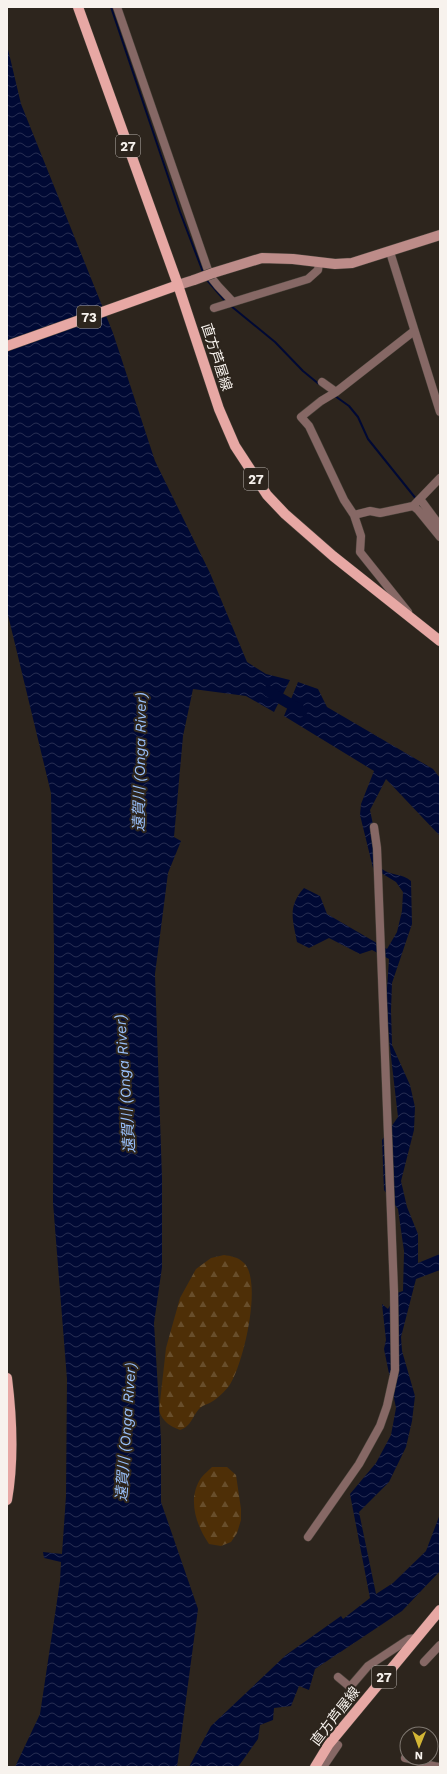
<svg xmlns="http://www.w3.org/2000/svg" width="447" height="1774" font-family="'Work Sans','Noto Sans JP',sans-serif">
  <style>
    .forest { fill: url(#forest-firs) }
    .water { fill: url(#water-waves) }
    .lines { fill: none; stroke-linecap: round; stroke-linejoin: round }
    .stream { stroke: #000934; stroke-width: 2 }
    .river { stroke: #000934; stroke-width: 11 }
    .street-casing { stroke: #49423a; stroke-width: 9 }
    .secondary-casing { stroke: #49423a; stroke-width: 11 }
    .primary-casing { stroke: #49423a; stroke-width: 11 }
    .street { stroke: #866865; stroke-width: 8 }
    .secondary { stroke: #bd8c89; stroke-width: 10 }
    .primary { stroke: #e7a8a4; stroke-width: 10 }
    .secondary-bridge-casing { stroke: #49423a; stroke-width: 11; stroke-linecap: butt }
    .secondary-bridge { stroke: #bd8c89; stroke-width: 10 }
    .labels { text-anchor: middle; stroke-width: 4; stroke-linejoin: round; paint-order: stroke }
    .shield { fill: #2d251d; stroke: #bab4af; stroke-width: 1 }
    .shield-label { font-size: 13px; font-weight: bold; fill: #f7f2ed }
    .street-label { font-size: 14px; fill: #f7f2ed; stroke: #2d251d }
    .water-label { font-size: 15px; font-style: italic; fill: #99c0fb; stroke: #2d251d }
  </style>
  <defs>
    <pattern id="forest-firs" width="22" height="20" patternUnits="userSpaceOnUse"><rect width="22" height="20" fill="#4e2f07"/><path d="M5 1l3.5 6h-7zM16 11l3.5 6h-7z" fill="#684e2b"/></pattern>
    <pattern id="water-waves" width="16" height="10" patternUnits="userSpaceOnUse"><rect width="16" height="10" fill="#000934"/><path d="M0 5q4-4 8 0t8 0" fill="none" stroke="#262d52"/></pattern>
  </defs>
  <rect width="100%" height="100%" fill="#2d251d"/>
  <path class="forest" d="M224,1255C231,1256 238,1257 244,1263C263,1282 243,1366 229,1386C225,1391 218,1398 213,1401C209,1404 203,1405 200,1408C192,1416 192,1426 180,1430C170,1426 163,1422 159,1411L166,1348L180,1298L196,1269L211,1258Z
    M212,1467H227L236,1475L241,1509V1520L237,1533L231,1542L221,1546L209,1544C196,1525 187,1499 201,1478C204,1474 209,1470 212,1467Z"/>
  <path class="water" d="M7,45L21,104L113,333L155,461L210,573L247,662L266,674L290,680L274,712L246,696L193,689L183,736L174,837L181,841L168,873L155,974L162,1178V1267L154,1323L161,1440V1502L198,1609L177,1767H15L40,1714L60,1581L61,1562L44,1558L43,1552L62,1554L66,1496L67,1379L53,1203L54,949L51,793L7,611Z
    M298,682L318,689L327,707L433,769L440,778V836L386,779L370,810L382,869C391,876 402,873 411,881L412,924L392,983L391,1010L392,1045L410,1085L415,1107L414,1130L401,1181L407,1207L418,1234V1263L440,1254V1270L416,1279L401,1337L402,1351L415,1396L412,1421L406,1447L389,1482L359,1512L376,1594L393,1583L426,1551L440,1514V1571L402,1611L315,1669L309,1690L299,1686L291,1706L274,1708L273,1720L260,1725L258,1739L238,1767H189L211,1726L286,1655L341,1616L343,1619L370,1598L350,1494L376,1463L391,1435L396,1408L384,1349L386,1340L382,1304L388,1309L397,1293L403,1291L404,1251L398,1209L384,1190L382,1140L398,1117L390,1048L386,1004L389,959L372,950L360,954L329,938L309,948L297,942C293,920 287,907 304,888L320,896L327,914L387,949L397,932L402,911L403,892L396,882L373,868L360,815L361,804L374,771L284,716Z"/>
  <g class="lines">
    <path class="stream" d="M111,7L180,212L203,272
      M207,280L226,302
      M231,306L275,342L303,371L320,385
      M335,396L349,406L358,417L368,439L417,500"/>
    <path class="river" d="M268,691L302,711"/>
    <defs>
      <path id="street" d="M117,7L210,276L218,286L233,302
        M390,252L440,412
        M214,308L308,279L318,270L319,263
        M322,382L336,392
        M420,499L440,526
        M413,506L418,510L440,537
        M354,515L370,511L380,513L413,506L440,478
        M408,612L360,552L361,536L354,515L344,500L309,426L301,417L321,401L336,392L414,331
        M308,1537L359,1464L380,1426L387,1406L395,1370L394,1292L377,848L374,827
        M424,1662L440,1645
        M338,1677L350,1687L368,1666L409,1639L417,1638
        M405,1758C417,1760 428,1766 440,1767
        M323,1767L338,1745"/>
      <path id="secondary" d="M213,273L262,258L293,259L335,264L352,263L440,235
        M178,285L194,280"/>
      <path id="primary" d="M78,7L178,285L219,409L235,446L267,495L285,514L333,556L440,641
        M7,346L178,285
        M7,1378C12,1418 14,1460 7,1500
        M315,1767L329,1744L440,1610"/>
    </defs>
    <use href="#street" class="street-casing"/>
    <use href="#secondary" class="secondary-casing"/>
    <use href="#primary" class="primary-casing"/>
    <use href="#street" class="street"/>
    <use href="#secondary" class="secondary"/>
    <use href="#primary" class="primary"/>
    <defs>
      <path id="secondary-bridge" d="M194,280L213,273"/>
    </defs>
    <use href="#secondary-bridge" class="secondary-bridge-casing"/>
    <use href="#secondary-bridge" class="secondary-bridge"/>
  </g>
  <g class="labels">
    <g class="shield">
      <rect x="116" y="135" width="24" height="22" rx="3"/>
      <rect x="77" y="306" width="24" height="22" rx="3"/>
      <rect x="244" y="468" width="24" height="22" rx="3"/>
      <rect x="372" y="1666" width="24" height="22" rx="3"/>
    </g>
    <g class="shield-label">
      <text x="128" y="151">27</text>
      <text x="89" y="322">73</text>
      <text x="256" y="484">27</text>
      <text x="384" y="1682">27</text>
    </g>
    <g class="street-label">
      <text transform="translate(217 357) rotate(72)" y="5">直方芦屋線</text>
      <text transform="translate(335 1716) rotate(-52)" y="5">直方芦屋線</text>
    </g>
    <g class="water-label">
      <text transform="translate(140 762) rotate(-89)" y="5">遠賀川 (Onga River)</text>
      <text transform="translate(125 1084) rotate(-94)" y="5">遠賀川 (Onga River)</text>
      <text transform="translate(126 1432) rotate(-86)" y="5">遠賀川 (Onga River)</text>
    </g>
  </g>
  <rect width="447" height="1774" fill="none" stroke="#f7f2ed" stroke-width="16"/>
  <g transform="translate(419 1746) rotate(181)"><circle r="19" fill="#2d251d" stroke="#7e7770"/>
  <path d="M0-3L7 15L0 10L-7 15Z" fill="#d3b635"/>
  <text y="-6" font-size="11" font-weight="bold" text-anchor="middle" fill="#f7f2ed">N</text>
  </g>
</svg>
